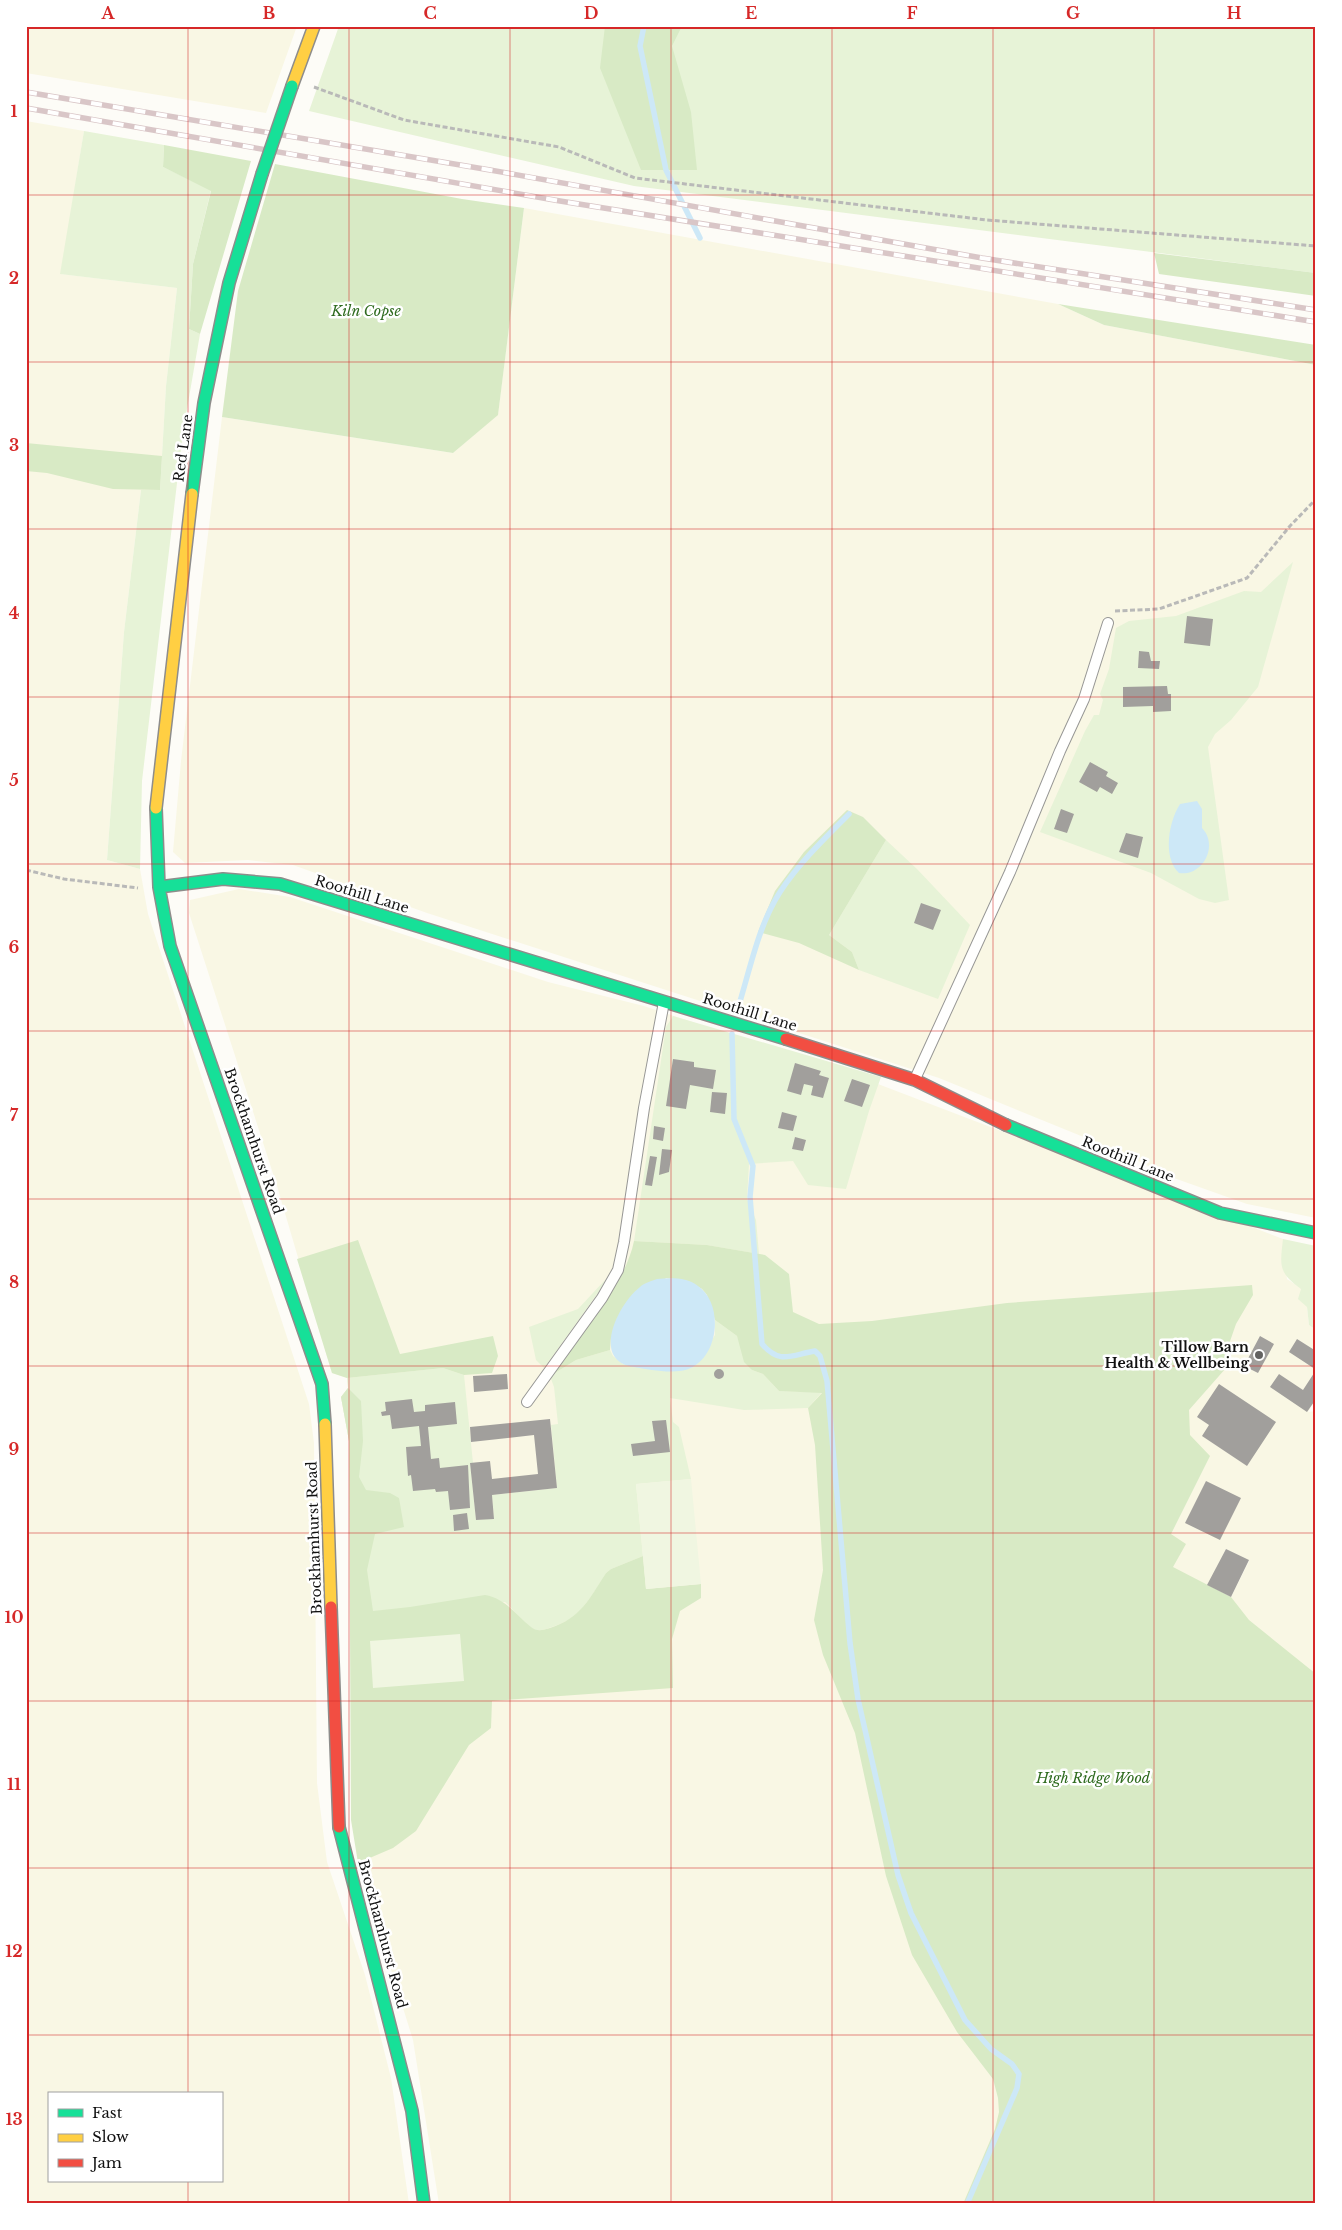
<svg xmlns="http://www.w3.org/2000/svg" width="1342" height="2230" font-family="'Libre Baskerville',serif">
  <style>
    .farmland { fill: #f9f7e4; fill-rule: evenodd }
    .green { fill: #e7f3d7 }
    .forest { fill: #d8eac5 }
    .pitch { fill: #f0f6e1 }
    .water { fill: #cde8f7 }
    .lines { fill: none; stroke-linecap: round; stroke-linejoin: round }
    .stream { stroke: #cde8f7; stroke-width: 5.5 }
    .building { fill: #a19f9c }
    .lane-casing { stroke: #979795; stroke-width: 12 }
    .fast-casing { stroke: #8e8d8b; stroke-width: 14 }
    .slow-casing { stroke: #8e8d8b; stroke-width: 14 }
    .jam-casing { stroke: #8e8d8b; stroke-width: 14 }
    .path { stroke: #b9b9b8; stroke-width: 3; stroke-dasharray: 5 2.5; stroke-linecap: butt }
    .lane { stroke: #fffffe; stroke-width: 10 }
    .fast { stroke: #16e098; stroke-width: 11 }
    .slow { stroke: #ffcf43; stroke-width: 11 }
    .jam { stroke: #f24e42; stroke-width: 11 }
    .rail-casing { stroke: #d9c6c7; stroke-width: 5.5 }
    .rail { stroke: #fff; stroke-width: 4; stroke-dasharray: 11; stroke-linecap: butt }
    .fast-bridge-casing { stroke: #8e8d8b; stroke-width: 14; stroke-linecap: butt }
    .fast-bridge { stroke: #16e098; stroke-width: 11 }
    .grid { fill: none; stroke: #d62828; stroke-width: 1; stroke-opacity: 0.55 }
    .poi-dot { fill: #646362; stroke: #fff; stroke-width: 2 }
    .labels { text-anchor: middle; stroke-width: 5; stroke-linejoin: round; paint-order: stroke }
    .park-label { font-size: 14px; font-style: italic; fill: #2f6b1f; stroke: #fff }
    .street-label { font-size: 14px; fill: #111; stroke: #fff }
    .poi-label { font-size: 14px; font-weight: bold; fill: #111; stroke: #fff; text-anchor: end }
    .neatline { fill: none; stroke: #d62828; stroke-width: 2 }
    .grid-label { font-size: 16px; text-anchor: middle; font-weight: bold; fill: #d62828 }
  </style>
  <rect width="100%" height="100%" fill="#fdfcf7"/>
  <path class="farmland" d="M26,26H297L266,113L26,73Z
    M26,121L84,131L61,274L177,288L166,386L160,490H141L124,632L107,860L140,869L148,914L309,1404L314,1443L317,1783L327,1862L365,1975L391,2078L409,2204H26ZM49,2094H221V2181H49Z
    M524,208L1058,304L1104,325L1316,365V1218L1247,1204L1171,1177L1118,1151L939,1078L427,913L293,865L248,860L185,863L173,852L181,761L222,417L453,453L498,414Z
    M239,889L290,897L548,982L644,1006L878,1084L1283,1239L1287,1279L1302,1289L1307,1307L1309,1325L1316,1330V1399L1308,1412L1316,1411V2204H439L413,2040L358,1863L349,1441L341,1397L348,1388L347,1378L332,1373L277,1186L189,913L190,900ZM1226,1549L1249,1561L1231,1597L1208,1585Z"/>
  <path class="green" d="M339,26H1316V273L634,186L309,111Z
    M84,131L164,145L163,167L211,190L193,264L189,329L200,334L183,432L142,781L140,869L107,860L124,632L141,490H160L166,386L177,288L60,274Z
    M1293,562L1258,687L1231,720L1215,734L1208,747L1229,900L1215,903L1199,899L1151,873L1040,832L1085,731L1094,715H1099L1103,700L1100,694L1109,669L1116,628L1129,621L1176,616L1244,591L1261,592Z
    M886,840L917,869L970,925L938,999L859,970L852,952L829,935Z
    M673,1016L881,1077L869,1111L846,1189L808,1185L793,1161L749,1164L747,1199L756,1220L759,1254L707,1245L634,1241L666,1027Z
    M1283,1239L1316,1246V1330L1309,1325L1307,1307L1298,1299L1301,1289C1278,1272 1280,1266 1283,1239Z
    M605,1280L600,1290L544,1368L536,1360L529,1327L578,1309Z
    M715,1320L737,1336L752,1370L763,1374L779,1391L822,1392L808,1408L744,1410L670,1398L673,1422L679,1427L691,1479L636,1484L643,1556L611,1569L606,1573C591,1597 580,1619 552,1627C546,1629 539,1632 533,1629C523,1623 514,1610 505,1602L351,1613L349,1441L341,1397L348,1388L347,1378L443,1368L464,1375L473,1463L470,1464L476,1520L494,1518L492,1495L557,1488L551,1425L558,1424L554,1387L550,1376L576,1360L610,1350L613,1356L623,1364L679,1371L691,1368L698,1363L715,1335Z"/>
  <path class="forest" d="M605,26H682L672,46L691,112L697,170H641L600,68Z
    M164,145L251,161L200,334L189,329L193,264L211,191L163,167Z
    M275,164L462,199L524,208L498,415L453,453L222,417L238,291Z
    M1154,253L1316,273V296L1159,274Z
    M1058,304L1316,345V365L1104,325Z
    M26,443L162,456L160,490L113,489L47,473L26,471Z
    M847,810L863,817L886,840L829,935L852,952L859,970L799,943L758,932L775,891L804,852Z
    M358,1240L400,1354L493,1336L498,1356L492,1373L464,1375L443,1368L347,1378L332,1373L297,1259Z
    M634,1241L707,1245L765,1255L789,1274L793,1312L819,1324L872,1321L1007,1303L1252,1285L1253,1295L1236,1324L1228,1347L1226,1368L1189,1410L1190,1435L1210,1456L1171,1534L1186,1544L1173,1567L1231,1597L1249,1620L1316,1674V2204H963L995,2129L999,2112L998,2098L993,2079L957,2032L912,1955L886,1876L855,1733L823,1655L814,1620L823,1570L815,1445L808,1408L822,1393L779,1391L763,1374L752,1370L744,1362L737,1336L715,1320L707,1295L702,1289L688,1281L666,1278L611,1338L610,1350L576,1360L550,1376C578,1337 625,1286 634,1241Z
    M348,1388L361,1401L363,1441L359,1477L366,1490L390,1493L399,1498L404,1527L375,1534L367,1570L373,1611L410,1607L485,1595C507,1599 515,1615 531,1627C537,1632 543,1630 550,1628C581,1618 589,1599 606,1573L611,1569L643,1556L646,1589L701,1584V1598L680,1611L672,1639L673,1688L492,1701L491,1728L469,1745L416,1831L393,1848L358,1863L351,1820L349,1441L341,1397Z"/>
  <path class="pitch" d="M691,1479L701,1584L646,1589L636,1484Z
    M460,1634L464,1681L373,1688L370,1641Z"/>
  <path class="water" d="M1197,801L1202,809V828C1219,845 1203,877 1179,873C1162,857 1169,821 1180,804Z
    M657,1279C671,1278 686,1277 698,1286C723,1303 720,1354 691,1368C676,1375 651,1370 634,1367C590,1361 618,1304 640,1287C644,1283 652,1281 657,1279Z"/>
  <g class="lines">
    <path class="stream" d="M644,26L640,46L666,170L700,238
      M738,1008C750,970 758,926 780,892C799,863 824,839 849,814
      M732,1034L734,1119L753,1166L750,1197L762,1344C780,1365 791,1355 815,1351L820,1356L827,1381L850,1643L858,1699L898,1875L911,1913L965,2020L991,2049L1012,2064L1019,2074L1017,2088L967,2204"/>
  </g>
  <path class="building" d="M1187,616L1213,619L1210,646L1184,643Z
    M1139,651L1149,652L1151,661H1160L1159,669L1138,668Z
    M1167,686L1168,694H1171V711L1153,712V706L1123,707V687Z
    M1090,762L1108,772L1106,776L1118,783L1112,794L1100,787L1097,792L1079,782Z
    M1061,809L1074,814L1067,833L1054,829Z
    M1126,833L1143,837L1138,858L1119,852Z
    M921,903L941,910L933,930L914,923Z
    M673,1059L694,1062V1067L716,1070L713,1089L690,1085L686,1109L666,1106Z
    M795,1063L821,1071L819,1075L829,1078L823,1098L811,1095L813,1086L804,1084L801,1095L787,1091Z
    M852,1079L870,1085L862,1107L844,1101Z
    M712,1092L727,1093L725,1114L710,1112Z
    M782,1112L797,1116L793,1131L778,1128Z
    M654,1126L665,1128L663,1141L653,1139Z
    M795,1137L806,1140L803,1151L792,1149Z
    M662,1149L672,1150L669,1172L659,1175Z
    M650,1156L657,1157L652,1186L645,1185Z
    M1260,1336L1274,1344L1258,1373L1244,1366Z
    M1297,1339L1316,1351L1315,1369L1289,1352Z
    M714 1374a5 5 0 1 1 10 0a5 5 0 1 1-10 0Z
    M1316,1370V1399L1307,1412L1270,1387L1279,1374L1303,1390Z
    M507,1374L508,1389L474,1392L473,1376Z
    M1219,1384L1276,1422L1247,1466L1202,1436L1209,1425L1197,1417Z
    M412,1399L414,1412L425,1411V1405L455,1402L457,1424L428,1427L431,1459L439,1458L440,1468L468,1465L470,1508L450,1510L448,1491L436,1492L435,1489L413,1491L411,1475L408,1476L406,1447L421,1446L419,1426L392,1429L390,1415L382,1416L381,1412L386,1411L385,1402Z
    M550,1419L557,1488L492,1495L494,1519L476,1520L470,1463L490,1461L492,1479L538,1474L534,1435L471,1442L470,1427Z
    M666,1420L670,1452L633,1456L631,1444L655,1441L652,1421Z
    M1206,1481L1241,1498L1220,1540L1185,1523Z
    M467,1513L469,1529L454,1531L453,1515Z
    M1226,1549L1249,1560L1231,1597L1207,1585Z"/>
  <g class="lines">
    <defs>
      <path id="lane" d="M915,1079L1010,872L1060,751L1084,699L1108,623
        M527,1402L602,1298L618,1270L624,1242L644,1108L664,1002"/>
      <path id="fast" d="M192,494L204,403L229,283L262,174
        M156,808L159,887L170,946L322,1384L325,1424
        M159,887L223,879L280,884L786,1039
        M1006,1125L1220,1213L1316,1233
        M339,1827L412,2111L424,2204"/>
      <path id="slow" d="M292,86L314,26
        M156,808L192,494
        M325,1424L331,1607"/>
      <path id="jam" d="M786,1039L915,1080L1006,1125
        M331,1607L339,1827"/>
    </defs>
    <use href="#lane" class="lane-casing"/>
    <use href="#fast" class="fast-casing"/>
    <use href="#slow" class="slow-casing"/>
    <use href="#jam" class="jam-casing"/>
    <path class="path" d="M314,87L404,120L559,147L635,178L987,220L1316,246
      M1115,611L1159,609L1247,578L1290,526L1316,499
      M26,870L64,879L138,888"/>
    <use href="#lane" class="lane"/>
    <use href="#fast" class="fast"/>
    <use href="#slow" class="slow"/>
    <use href="#jam" class="jam"/>
    <defs>
      <path id="rail" d="M26,92L490,170L982,258L1316,310
        M26,108L560,201L1316,322"/>
    </defs>
    <use href="#rail" class="rail-casing"/>
    <use href="#rail" class="rail"/>
    <defs>
      <path id="fast-bridge" d="M262,174L292,86"/>
    </defs>
    <use href="#fast-bridge" class="fast-bridge-casing"/>
    <use href="#fast-bridge" class="fast-bridge"/>
  </g>
  <path class="grid" d="M188,26V2094M349,26V2204M510,26V2204M671,26V2204M832,26V2204M993,26V2204M1154,26V2204M26,195H1316M26,362H1316M26,529H1316M26,697H1316M26,864H1316M26,1031H1316M26,1199H1316M26,1366H1316M26,1533H1316M26,1701H1316M26,1868H1316M26,2035H1316M188,2181V2204"/>
  <circle class="poi-dot" cx="1259" cy="1355" r="5"/>
  <g class="labels">
    <g class="park-label">
      <text x="366" y="316">Kiln Copse</text>
      <text x="1093" y="1783">High Ridge Wood</text>
    </g>
    <g class="street-label">
      <text transform="translate(183 448) rotate(-82)" y="5">Red Lane</text>
      <text transform="translate(362 894) rotate(17)" y="5">Roothill Lane</text>
      <text transform="translate(750 1012) rotate(17)" y="5">Roothill Lane</text>
      <text transform="translate(254 1141) rotate(71)" y="5">Brockhamhurst Road</text>
      <text transform="translate(1128 1159) rotate(22)" y="5">Roothill Lane</text>
      <text transform="translate(314 1538) rotate(-92)" y="5">Brockhamhurst Road</text>
      <text transform="translate(383 1934) rotate(75)" y="5">Brockhamhurst Road</text>
    </g>
    <g class="poi-label">
      <text x="1249" y="1352">Tillow Barn<tspan x="1249" dy="16">Health &amp; Wellbeing</tspan></text>
    </g>
  </g>
  <rect width="1342" height="2230" fill="none" stroke="#ffffff" stroke-width="55"/>
  <rect x="48" y="2092" width="175" height="90" fill="#ffffff" stroke="#a0a0a0"/>
  <rect x="58" y="2109" width="25" height="8" fill="#16e098" stroke="#a0a0a0"/>
  <text x="92" y="2118" font-size="15" fill="#111111">Fast</text>
  <rect x="58" y="2134" width="25" height="8" fill="#ffcf43" stroke="#a0a0a0"/>
  <text x="92" y="2142" font-size="15" fill="#111111">Slow</text>
  <rect x="58" y="2159" width="25" height="8" fill="#f24e42" stroke="#a0a0a0"/>
  <text x="92" y="2168" font-size="15" fill="#111111">Jam</text>
  <rect x="28" y="28" width="1286" height="2174" class="neatline"/>
  <g class="grid-label">
    <text x="108" y="19">A</text>
    <text x="269" y="19">B</text>
    <text x="430" y="19">C</text>
    <text x="591" y="19">D</text>
    <text x="751" y="19">E</text>
    <text x="912" y="19">F</text>
    <text x="1073" y="19">G</text>
    <text x="1234" y="19">H</text>
    <text x="14" y="117">1</text>
    <text x="14" y="284">2</text>
    <text x="14" y="451">3</text>
    <text x="14" y="619">4</text>
    <text x="14" y="786">5</text>
    <text x="14" y="953">6</text>
    <text x="14" y="1121">7</text>
    <text x="14" y="1288">8</text>
    <text x="14" y="1455">9</text>
    <text x="14" y="1623">10</text>
    <text x="14" y="1790">11</text>
    <text x="14" y="1957">12</text>
    <text x="14" y="2125">13</text>
  </g>
</svg>
